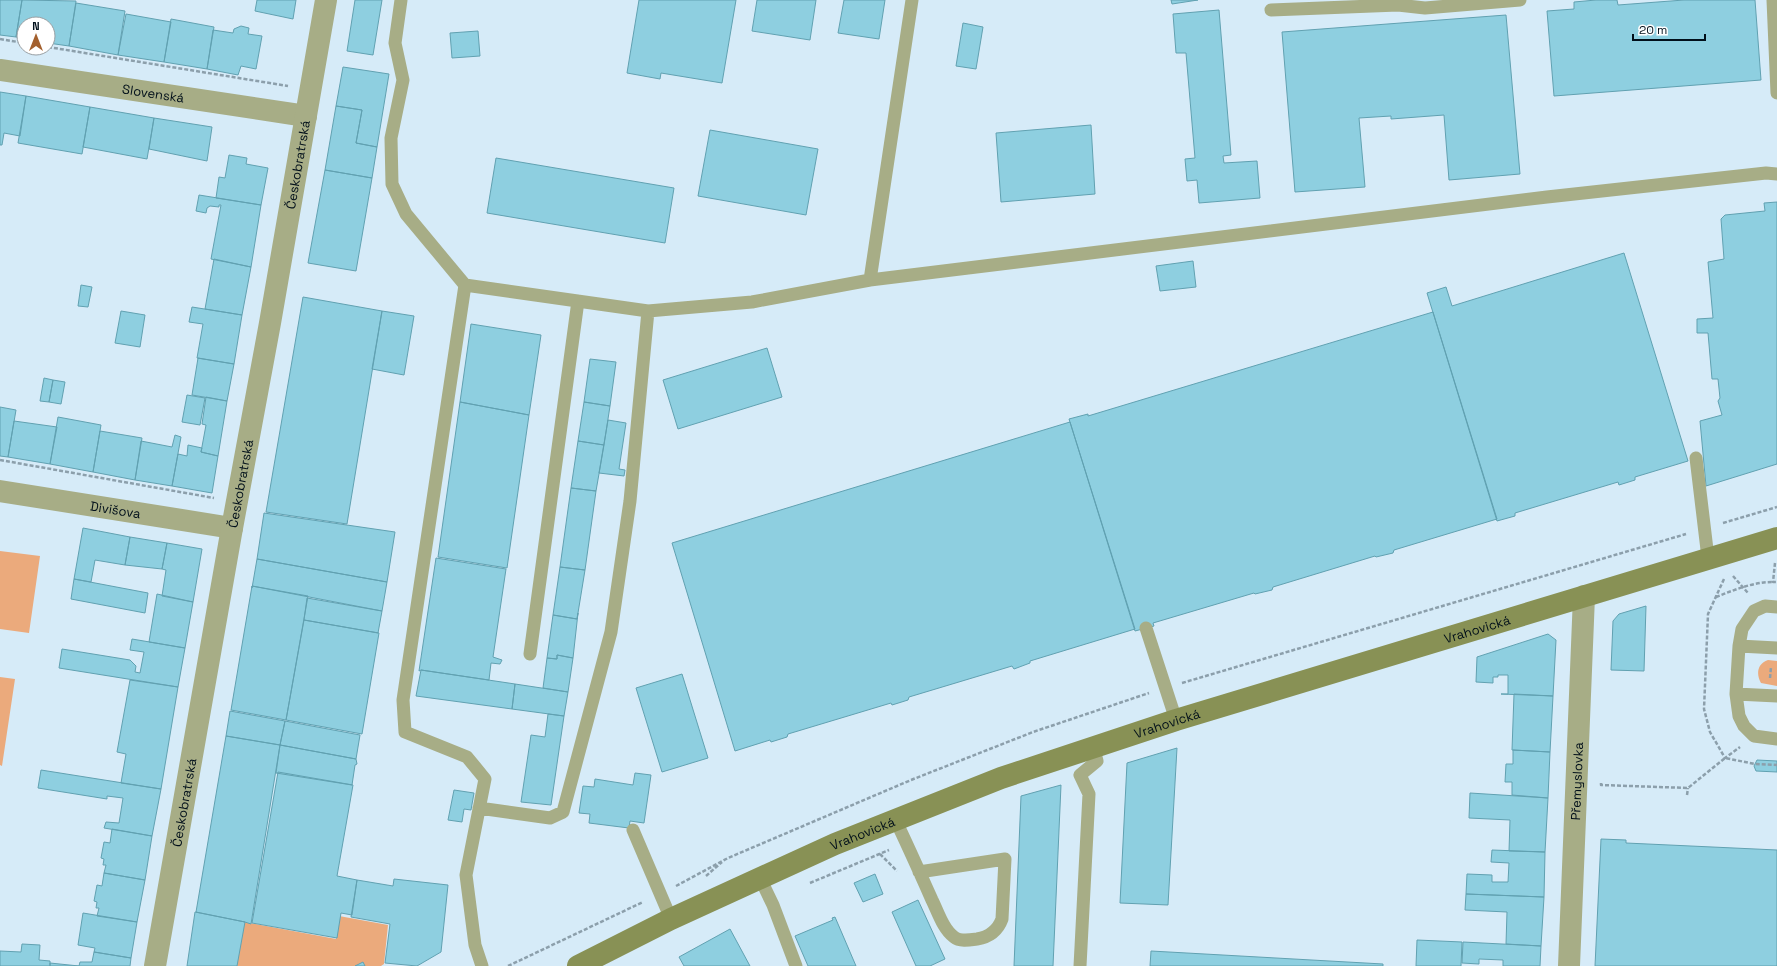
<svg xmlns="http://www.w3.org/2000/svg" width="1777" height="966" font-family="'Space Grotesk',sans-serif">
  <style>
    .green { fill: #ebaa7c }
    .building { fill: #8ecfe0; stroke: #61a1b1 }
    .lines { fill: none; stroke-linecap: round; stroke-linejoin: round }
    .path { stroke: #8c9fab; stroke-width: 2.5; stroke-dasharray: 4 2; stroke-linecap: butt }
    .lane { stroke: #a7ad86; stroke-width: 13 }
    .street { stroke: #a7ad86; stroke-width: 22 }
    .secondary { stroke: #889155; stroke-width: 22 }
    .labels { text-anchor: middle; stroke-width: 3.5; stroke-linejoin: round; paint-order: stroke }
    .street-label { font-size: 13px; fill: #000f1a; stroke: #fff }
  </style>
  <rect width="100%" height="100%" fill="#d6ebf8"/>
  <path class="green" d="M0,551L40,556L29,633L0,629Z
    M1768,660L1777,661V686L1761,683C1756,674 1757,664 1768,660Z
    M0,677L15,679L2,766L0,765Z
    M339,916L388,925L384,964L381,966H236L244,922L336,939Z"/>
  <path class="building" d="M0,0H22L16,37L0,35Z
    M22,0L76,1L69,46L48,43V24H24V38L16,37Z
    M257,0H296L293,19L255,11Z
    M355,0H382L373,55L347,51Z
    M639,0H736L722,83L661,73L660,79L627,73Z
    M757,0H816L810,40L752,31Z
    M844,0H885L879,39L838,33Z
    M1171,0H1198L1172,4Z
    M1596,0H1617L1618,5L1684,0H1755L1761,80L1554,96L1547,11L1574,9V2Z
    M76,3L125,11L118,55L69,46Z
    M1219,10L1231,155L1223,156L1224,163L1257,161L1260,198L1199,203L1197,180L1187,181L1185,159L1195,158L1186,53H1176L1173,14Z
    M126,14L171,22L164,62L118,55Z
    M1506,15L1520,174L1449,180L1444,115L1391,119V116L1359,118L1365,187L1295,192L1282,32Z
    M171,19L214,27L207,69L164,62Z
    M963,23L983,27L976,69L956,66Z
    M241,26L249,28L248,34L262,36L256,69L241,66L238,75L207,69L213,30L233,33L234,29Z
    M478,31L480,56L452,58L450,33Z
    M343,67L389,74L377,147L356,143L362,110L336,106Z
    M0,92L26,96L20,136L4,133L2,145H0Z
    M26,96L90,107L82,154L18,143Z
    M336,106L362,110L356,143L377,147L372,178L325,170Z
    M90,107L154,118L147,159L83,147Z
    M154,118L212,127L207,161L149,149Z
    M1091,125L1095,194L1001,202L996,133Z
    M710,130L818,149L806,215L698,196Z
    M229,155L247,158L246,164L268,168L261,205L216,198L219,177L225,178Z
    M496,158L674,188L665,243L487,213Z
    M325,170L372,178L356,271L308,263Z
    M199,195L261,205L251,267L211,259L221,205H219V207L210,206L207,208L206,213L196,211Z
    M1777,202V464L1706,486L1700,421L1722,415L1718,401L1720,398L1718,379H1712L1708,333H1697V319L1713,318L1708,262L1724,259L1721,219L1725,215L1765,211L1764,203Z
    M1624,253L1688,461L1635,477V480L1619,485L1618,482L1515,513V516L1497,521L1427,293L1446,287L1452,306Z
    M214,259L251,267L242,315L205,309Z
    M1193,261L1196,287L1160,291L1156,266Z
    M81,285L92,287L88,307L78,306Z
    M303,297L382,311L347,524L266,512Z
    M192,307L242,315L234,364L197,358L203,324L189,322Z
    M121,311L145,315L140,347L115,343Z
    M382,311L414,316L404,375L372,369Z
    M1433,312L1497,519L1394,550L1393,553L1376,557L1375,556L1273,587L1272,590L1255,594L1254,593L1153,623L1154,626L1135,631L1069,419L1088,414V416Z
    M471,324L541,335L529,415L460,402Z
    M767,348L782,397L678,429L663,380Z
    M198,358L234,364L227,401L192,395Z
    M590,359L616,362L610,406L584,402Z
    M44,378L53,380L49,402L40,401Z
    M53,380L65,382L61,404L49,402Z
    M187,395L205,398L200,425L182,422Z
    M206,397L227,401L218,456L201,452L206,425L202,424Z
    M460,402L529,415L507,568L438,557Z
    M584,402L610,406L604,445L578,441Z
    M0,407L16,410L8,457L0,456Z
    M58,417L101,425L93,472L50,464Z
    M608,420L626,423L619,469L625,470L624,476L599,473Z
    M14,421L57,427L50,464L8,457Z
    M1070,422L1135,629L1030,661V663L1014,669L1012,666L909,697L908,700L892,705L891,703L788,734L787,737L771,742L770,740L735,751L672,543Z
    M100,431L142,438L135,480L93,472Z
    M175,435L181,437L172,486L135,480L141,441L172,447Z
    M578,441L604,445L596,491L571,488Z
    M188,445L202,448L201,452L218,456L212,493L172,486L178,454L187,456Z
    M571,488L596,491L585,570L560,567Z
    M264,513L395,532L387,582L257,559Z
    M83,528L130,537L125,565L95,560L91,582L74,579Z
    M130,537L167,543L162,569L125,565Z
    M167,543L202,549L193,602L162,596L166,570L162,569Z
    M436,558L506,569L493,657L502,660L500,664L491,663L489,680L421,670L419,671Z
    M257,559L387,582L382,611L252,586V588Z
    M560,567L585,570L577,619L553,615Z
    M74,579L148,593L145,613L71,599Z
    M252,586L308,596L286,720L231,710Z
    M157,594L193,602L185,648L149,642Z
    M307,598L382,611L378,633L304,620Z
    M1646,606L1644,671L1611,670L1613,621L1619,614Z
    M578,613L573,658L557,655V659L547,658L553,615L577,619Z
    M304,620L379,633L362,734L286,720Z
    M1548,634L1556,640L1553,696L1501,694H1508V675H1498V677H1493V683L1476,682L1477,657Z
    M132,639L185,648L178,687L59,668L62,649L130,660L136,666L135,672L140,673L144,652L130,650Z
    M557,655L573,658L568,692L543,688L547,658L557,659Z
    M421,670L515,684L512,709L416,696Z
    M682,674L708,758L662,772L636,688Z
    M130,680L178,687L161,789L121,783L126,754L117,752Z
    M515,684L568,692L564,716L512,709Z
    M1514,694L1553,696L1550,752L1512,750Z
    M230,711L285,721L280,745L226,736Z
    M548,714L564,716L551,805L521,802L531,735L545,737Z
    M285,721L360,735L356,759L280,745Z
    M226,736L280,745L251,924L245,922L196,912Z
    M280,745L356,759L357,764L355,765L352,785L276,773Z
    M1177,748L1168,905L1120,903L1127,763Z
    M1513,750L1550,752L1548,798L1512,795V782H1505L1506,764H1513Z
    M1757,760L1777,761V772L1756,771L1754,766Z
    M41,770L161,789L152,836L104,828L106,822L119,823L123,798L107,796V799L38,788Z
    M278,772L353,785L337,876L357,880L352,915L341,913L337,938L252,923Z
    M635,773L651,775L644,823L630,821L629,828L589,823L590,814L579,813L583,786L594,787L595,779L633,785Z
    M1061,785L1053,966H1014L1021,796Z
    M454,790L474,793L471,810L464,809L462,822L448,820Z
    M1470,793L1548,798L1545,852L1509,851L1510,820L1469,818Z
    M112,829L152,836L145,880L104,873L106,865H103L104,859L101,858L104,842L110,843Z
    M1601,839L1626,840V843L1777,850V966H1595Z
    M1492,850L1545,852L1544,897L1466,894L1467,874L1492,875V882H1508L1509,863L1491,862Z
    M104,873L145,880L137,922L97,916L99,908H96L97,902L94,901L97,885L102,886Z
    M875,874L883,894L863,902L854,883Z
    M394,879L448,885L441,952L417,966L385,963L390,924L351,917L357,880L393,886Z
    M1466,894L1544,897L1541,946L1506,944L1507,912L1465,910Z
    M918,900L945,959L930,966H916L892,912Z
    M195,912L245,922L237,966H187Z
    M83,913L137,922L131,958L94,952L95,948L78,945Z
    M835,917L856,966H808L795,936L833,920L832,918Z
    M730,929L750,966H684L679,957Z
    M1417,940L1462,942L1461,966H1416Z
    M1463,942L1541,946L1540,966H1503V960L1479,959V964L1462,963Z
    M22,944L40,945L39,960L50,961V966H0V951L21,952Z
    M1151,951L1383,964V966H1150Z
    M94,952L131,958L130,966H50V963L79,966L80,962H92Z
    M363,962L365,966H355Z"/>
  <g class="lines">
    <path class="path" d="M0,39L24,43
      M48,47L288,86
      M0,460L214,498
      M1723,523L1777,507
      M1775,563L1773,582H1777
      M1733,576L1748,593
      M1724,579L1708,614L1704,709L1710,732L1725,758L1740,747
      M1716,597C1734,590 1753,582 1773,582
      M1770,678L1771,667
      M1182,683L1686,534
      M1601,783V785L1688,788L1725,758L1755,764L1777,765
      M1687,795L1688,788
      M880,854L897,871
      M706,876L722,862
      M810,883L889,850
      M676,886L728,858L911,780L1033,732L1149,693
      M508,966L643,902"/>
    <path class="lane" d="M401,0L395,43L403,80L391,138L392,184L406,214L465,285
      M1773,0L1777,93
      M1271,10L1398,5L1425,8L1520,0
      M870,280L912,0
      M648,311L752,302L870,280L1547,197L1766,173L1777,174
      M1696,458L1708,558
      M1777,607L1765,606L1754,611L1742,629L1739,646L1736,694L1739,716L1744,726L1754,736L1777,739
      M1146,628L1176,720
      M1739,646L1777,648
      M530,654L578,301
      M1736,694L1777,696
      M479,808L550,818L563,812L611,632L630,501L648,311L465,285L403,700L405,732L467,757L485,779L466,875L475,945L482,966
      M895,819C908,846 920,873 932,900C938,912 943,929 954,937C960,942 970,940 977,939C989,937 998,930 1002,919L1005,859L919,872
      M633,830L671,919
      M760,878L773,905L796,966
      M1080,966L1089,794L1080,775L1097,761L1093,746"/>
    <g class="street">
      <path id="s1" d="M0,70L306,116"/>
      <path id="s2" d="M0,491L232,528"/>
      <path id="s3" d="M155,966L232,528L270,323L326,0"/>
      <path id="s4" d="M1569,966L1584,596"/>
    </g>
    <path class="secondary" id="s5" d="M578,966L671,919L835,844L1001,778L1176,720L1777,538"/>
  </g>
  <g class="labels">
    <g class="street-label">
      <text dy="5" stroke="none"><textPath href="#s1" startOffset="155">Slovenská</textPath></text>
      <text dy="5" stroke="none"><textPath href="#s3" startOffset="814">Českobratrská</textPath></text>
      <text dy="5" stroke="none"><textPath href="#s3" startOffset="490">Českobratrská</textPath></text>
      <text dy="5" stroke="none"><textPath href="#s2" startOffset="117">Divišova</textPath></text>
      <text dy="5" stroke="none"><textPath href="#s5" startOffset="962">Vrahovická</textPath></text>
      <text dy="5" stroke="none"><textPath href="#s5" startOffset="638">Vrahovická</textPath></text>
      <text dy="5" stroke="none"><textPath href="#s4" startOffset="185">Přemyslovka</textPath></text>
      <text dy="5" stroke="none"><textPath href="#s3" startOffset="166">Českobratrská</textPath></text>
      <text dy="5" stroke="none"><textPath href="#s5" startOffset="314">Vrahovická</textPath></text>
    </g>
  </g>
  <g transform="translate(36 36)"><circle r="19" fill="#ffffff" stroke="#999fa3"/>
  <path d="M0-3L7 15L0 10L-7 15Z" fill="#a3602e"/>
  <text y="-6" font-size="11" font-weight="bold" text-anchor="middle" fill="#000f1a">N</text>
  </g>
  <path d="M1633 34v6h72v-6" fill="none" stroke="#000f1a" stroke-width="2"/>
  <text x="1639" y="34" font-size="12" fill="#000f1a" stroke="#ffffff" stroke-width="3" paint-order="stroke">20 m</text>
</svg>
